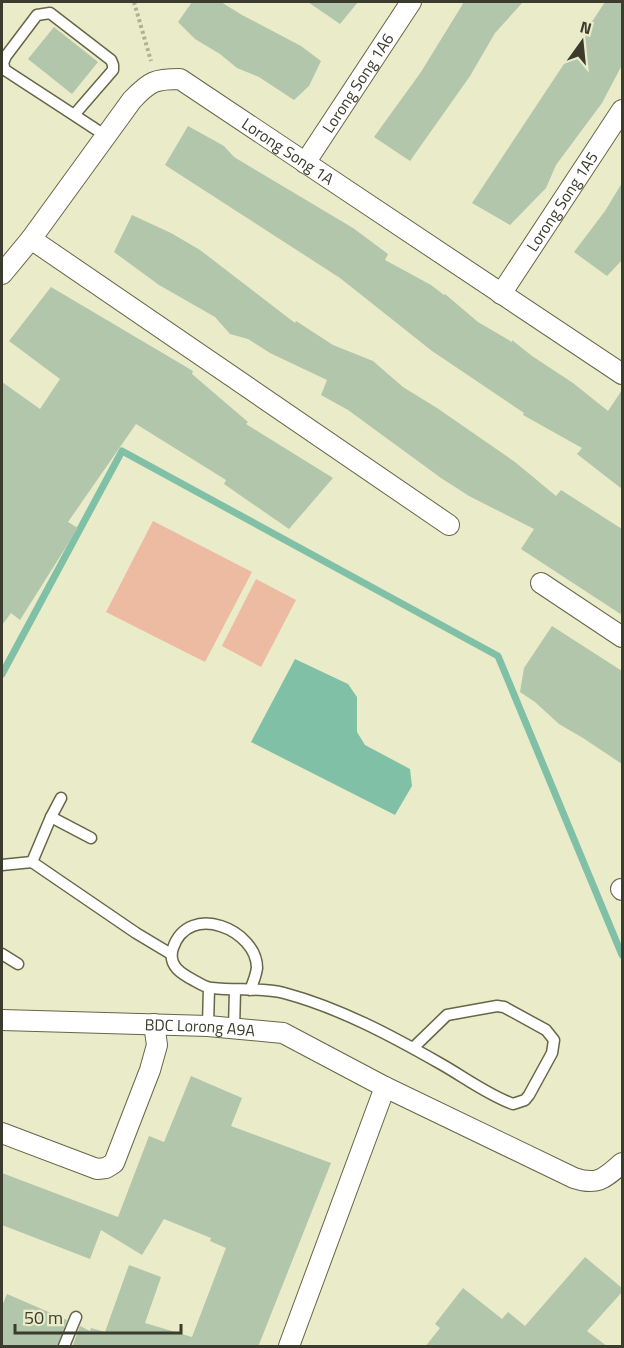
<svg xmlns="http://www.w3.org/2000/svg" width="624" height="1348" font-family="'Titillium Web',sans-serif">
<rect width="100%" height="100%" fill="#eaebc9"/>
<g fill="#edbba2">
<path d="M153 521 252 572 205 662 106 612Z"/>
<path d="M256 579 296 600 261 667 222 646Z"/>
</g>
<path fill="#80c0a6" d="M295 659 348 684 357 697V732L365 745 410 769 412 786 395 815 251 742Z"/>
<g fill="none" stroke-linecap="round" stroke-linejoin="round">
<path stroke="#80c0a6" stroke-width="7" d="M2 674 122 451 498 656 622 955"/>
</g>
<g fill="#b1c6aa">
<path d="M192 2H221L242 15 301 46 321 61 309 86 294 100 259 77 237 68 220 54 195 39 178 22Z"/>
<path d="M308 2H358L340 24Z"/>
<path d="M464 2H523L495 33 470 76 410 161 374 137 421 72Z"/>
<path d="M605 2H622V65L602 103 556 165 546 188 510 225 472 203Z"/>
<path d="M54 27 98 62 72 94 28 59Z"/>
<path d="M188 126 224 146 234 157 353 228 388 254 385 260 431 285 444 295 445 294 478 322 512 342V340L532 356 573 383 608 411 622 390V489L577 454 582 448 523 415 524 413 432 351 340 278 165 165Z"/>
<path d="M622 183V260L607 276 574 252 605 211Z"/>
<path d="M132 215 171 233 200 250 295 323 296 321 333 345 373 361 403 387 437 408 515 462 556 496 561 490 622 529V615L521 549 534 529 469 496 441 478 348 410 321 395 327 380 270 353 248 339 230 334 215 317 159 285 114 252Z"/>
<path d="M51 287 193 371 192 374 248 422 246 424 333 478 289 529 224 484 226 480 136 424 68 522 78 528 20 620 11 613 2 625V382L40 409 60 379 9 341Z"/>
<path d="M552 626 622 671V764L583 738 559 724 535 702 520 692 524 668Z"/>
<path d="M191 1076 242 1098 231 1126 331 1163 258 1347H72L80 1326 90 1331 91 1328 105 1332 129 1265 161 1277 145 1323 192 1337 226 1248 210 1241 211 1238 164 1219 142 1255 101 1230 90 1259 2 1225V1173L118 1217 149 1136 164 1142Z"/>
<path d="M585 1257 622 1288V1292L587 1331 608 1347H425L440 1328 435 1324 463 1288 502 1319 508 1312 525 1326Z"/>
<path d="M7 1294 67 1320 57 1347H2V1306Z"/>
</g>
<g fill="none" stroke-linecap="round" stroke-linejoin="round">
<defs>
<g id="lane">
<path d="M74 115 5 70 3 63 6 56 37 15 50 13 111 60 113 65V70L74 115 106 136"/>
<path d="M61 798 51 817 32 862 136 933 171 954"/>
<path d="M51 817 91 838"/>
<path d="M2 865 32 862"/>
<path d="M2 954 18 964"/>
<path d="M250 990C253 983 256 975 257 968 257 930 189 901 173 948 167 966 182 974 195 981 201 984 206 988 212 988 236 991 261 987 284 993 340 1008 392 1036 441 1064 464 1077 488 1095 513 1104L525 1100 529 1095 552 1053 554 1040 546 1030 504 1007 497 1006 447 1015 413 1048"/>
<path d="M208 1026 209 988"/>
<path d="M234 1029 235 990"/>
<path d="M64 1346 76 1317"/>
</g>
<g id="street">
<path id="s1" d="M305 163 411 2"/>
<path d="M31 239 449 525"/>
<path id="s2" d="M2 274 31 239 132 100C150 81 155 79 180 79L622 374"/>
<path id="s3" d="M501 294 622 110"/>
<path d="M541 583 622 637"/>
<path d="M621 889 622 890"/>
<path id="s4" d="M2 1020 208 1026 283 1033 385 1087 574 1178C598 1186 605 1178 622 1163"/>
<path d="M2 1133 97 1169 106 1168 114 1163 150 1070 157 1045 154 1024"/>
<path d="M289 1346 385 1087"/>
</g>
</defs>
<use href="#lane" stroke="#666648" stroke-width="13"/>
<use href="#street" stroke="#666648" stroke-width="22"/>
<path stroke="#afb095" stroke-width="4" stroke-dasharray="3 3" stroke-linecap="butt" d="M134 2 151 61"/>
<use href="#lane" stroke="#fff" stroke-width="10"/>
<use href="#street" stroke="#fff" stroke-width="20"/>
</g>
<g text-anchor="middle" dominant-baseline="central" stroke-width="5" stroke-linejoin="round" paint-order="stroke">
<g font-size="16" fill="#3b3b2e" stroke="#eaebc9">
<text stroke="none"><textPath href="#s1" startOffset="96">Lorong Song 1A6</textPath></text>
<text stroke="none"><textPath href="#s2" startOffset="402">Lorong Song 1A</textPath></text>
<text stroke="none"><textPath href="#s3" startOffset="111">Lorong Song 1A5</textPath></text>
<text stroke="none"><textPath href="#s4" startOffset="198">BDC Lorong A9A</textPath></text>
</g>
</g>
<rect width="624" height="1348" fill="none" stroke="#3b3b2e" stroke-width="6"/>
<g transform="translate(582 42) rotate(15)" stroke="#eaebc9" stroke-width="4.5" paint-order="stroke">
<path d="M0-4.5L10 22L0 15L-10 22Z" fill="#3b3b2e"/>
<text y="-9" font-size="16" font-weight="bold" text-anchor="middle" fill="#3b3b2e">N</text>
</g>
<path d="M15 1324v9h166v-9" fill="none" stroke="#3b3b2e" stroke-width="3"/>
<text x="24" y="1324" font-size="18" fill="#3b3b2e" stroke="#eaebc9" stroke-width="4.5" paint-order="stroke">50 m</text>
</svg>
